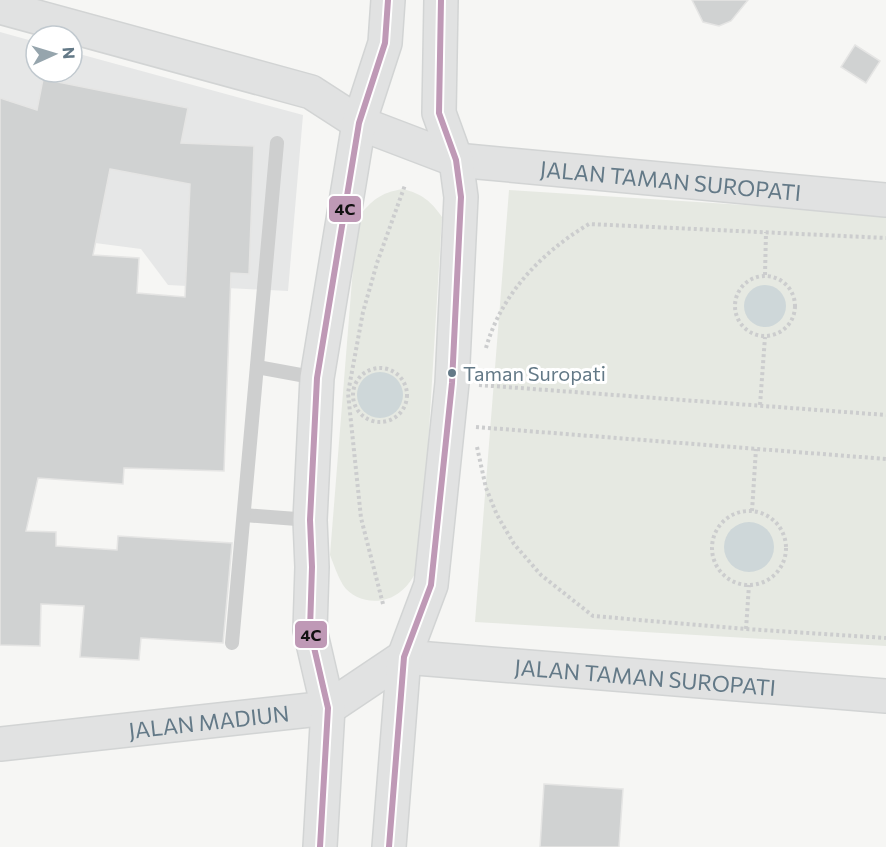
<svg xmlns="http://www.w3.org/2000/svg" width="886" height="847" font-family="Commissioner,sans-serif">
<rect width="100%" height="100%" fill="#f6f6f4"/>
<path fill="#e6e7e7" d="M0 32 36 42V72H72V52L303 115 288 291 168 285 141 249 11 232 0 217Z"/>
<g fill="#e6e9e2">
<path d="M403 189C422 194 431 201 442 217L421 562C416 572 410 585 400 592 383 606 355 603 343 585 337 575 334 565 330 555L357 218C373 200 379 193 403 189Z"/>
<path d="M509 190 886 214V646L475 622Z"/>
</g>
<g fill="#ced7d9">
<circle cx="765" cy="306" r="21"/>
<circle cx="380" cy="395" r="23"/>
<circle cx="749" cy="547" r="25"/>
</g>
<g fill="#d0d2d2" stroke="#e5e5e4" stroke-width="1.5" fill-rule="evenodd">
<path d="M692 0H748L731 21 719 26 703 22Z"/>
<path d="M855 45 880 61 866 83 841 67Z"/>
<path d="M43 79 188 108 181 143 254 146 249 274 231 273 224 471 124 468 123 484 38 478 26 531 56 532V546L117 550 118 536 232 543 223 643 141 638 139 660 80 657 84 606 41 604 40 646 0 645V98L37 110ZM110 169 190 184 185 297 137 293 139 258 93 255Z"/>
<path d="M544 784 623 789 619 847H540Z"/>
</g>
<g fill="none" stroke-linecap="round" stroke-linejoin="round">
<defs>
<g id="secondary">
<path id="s1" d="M0 7 311 92 359 123 456 160 886 200"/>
<path id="s2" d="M404 657 886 696"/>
<path id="s3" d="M0 744 328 708 404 657"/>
<path d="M320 847 328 708 310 630 312 567 310 520 317 378 359 123 385 43 388 0"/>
<path d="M389 847 404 657 431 585 452 383 461 197 456 160 439 113 441 0"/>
</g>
</defs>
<use href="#secondary" stroke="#d2d4d4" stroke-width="36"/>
<g stroke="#cccdce" stroke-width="4" stroke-dasharray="3 3" stroke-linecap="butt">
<path d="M765 275 766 232"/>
<circle cx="765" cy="306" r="30"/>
<path d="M486 348C501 294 542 252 589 224L886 238"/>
<circle cx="380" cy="395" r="27"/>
<path d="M479 385 886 415"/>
<path d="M760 405 765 337"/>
<path d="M476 427 886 459"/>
<path d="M477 447 486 488 497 515 514 544 541 575 593 616 746 629 886 638"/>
<circle cx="749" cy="548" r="37"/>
<path d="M752 511 756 449"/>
<path d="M383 604 361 518 348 393 363 312 377 263 405 185"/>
<path d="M746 629 749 585"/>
</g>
<g stroke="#cecfcf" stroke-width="14">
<path d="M257 367 317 378"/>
<path d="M244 515 310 520"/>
<path d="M232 643 277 143"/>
</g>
<use href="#secondary" stroke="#e1e2e2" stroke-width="33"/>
<defs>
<g id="bus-1">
<path d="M320 847 328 708 310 630 312 567 310 520 317 378 359 123 385 43 388 0"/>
<path d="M389 847 404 657 431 585 452 383 461 197 456 160 439 113 441 0"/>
</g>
</defs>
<use href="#bus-1" stroke="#fff" stroke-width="10"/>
<use href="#bus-1" stroke="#bf99b6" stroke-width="6"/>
</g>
<circle fill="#637987" stroke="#fff" stroke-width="2" cx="452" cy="373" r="5"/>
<g text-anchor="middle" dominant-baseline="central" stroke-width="6" stroke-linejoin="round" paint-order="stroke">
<g font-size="20" fill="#637987" stroke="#fff" text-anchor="start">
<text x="463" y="373">Taman Suropati</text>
</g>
<g font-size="22" fill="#637987" stroke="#fff">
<text stroke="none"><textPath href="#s1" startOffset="699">JALAN TAMAN SUROPATI</textPath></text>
<text stroke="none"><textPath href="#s2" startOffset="242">JALAN TAMAN SUROPATI</textPath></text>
<text stroke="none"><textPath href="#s3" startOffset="210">JALAN MADIUN</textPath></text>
</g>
</g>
<g stroke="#fff" stroke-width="2">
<rect x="328" y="195" width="34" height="28" rx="6" fill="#bf99b6"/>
<rect x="294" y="620" width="34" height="29" rx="6" fill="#bf99b6"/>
</g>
<g font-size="16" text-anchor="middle" font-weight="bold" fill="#111">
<text x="345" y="215">4C</text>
<text x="311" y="641">4C</text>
</g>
<g transform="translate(54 54) rotate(86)"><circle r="28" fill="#ffffff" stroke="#c1c9cf" stroke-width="1.5"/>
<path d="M0-4.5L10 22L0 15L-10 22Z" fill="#96a5ad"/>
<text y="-9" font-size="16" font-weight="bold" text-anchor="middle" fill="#637987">N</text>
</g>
</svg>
